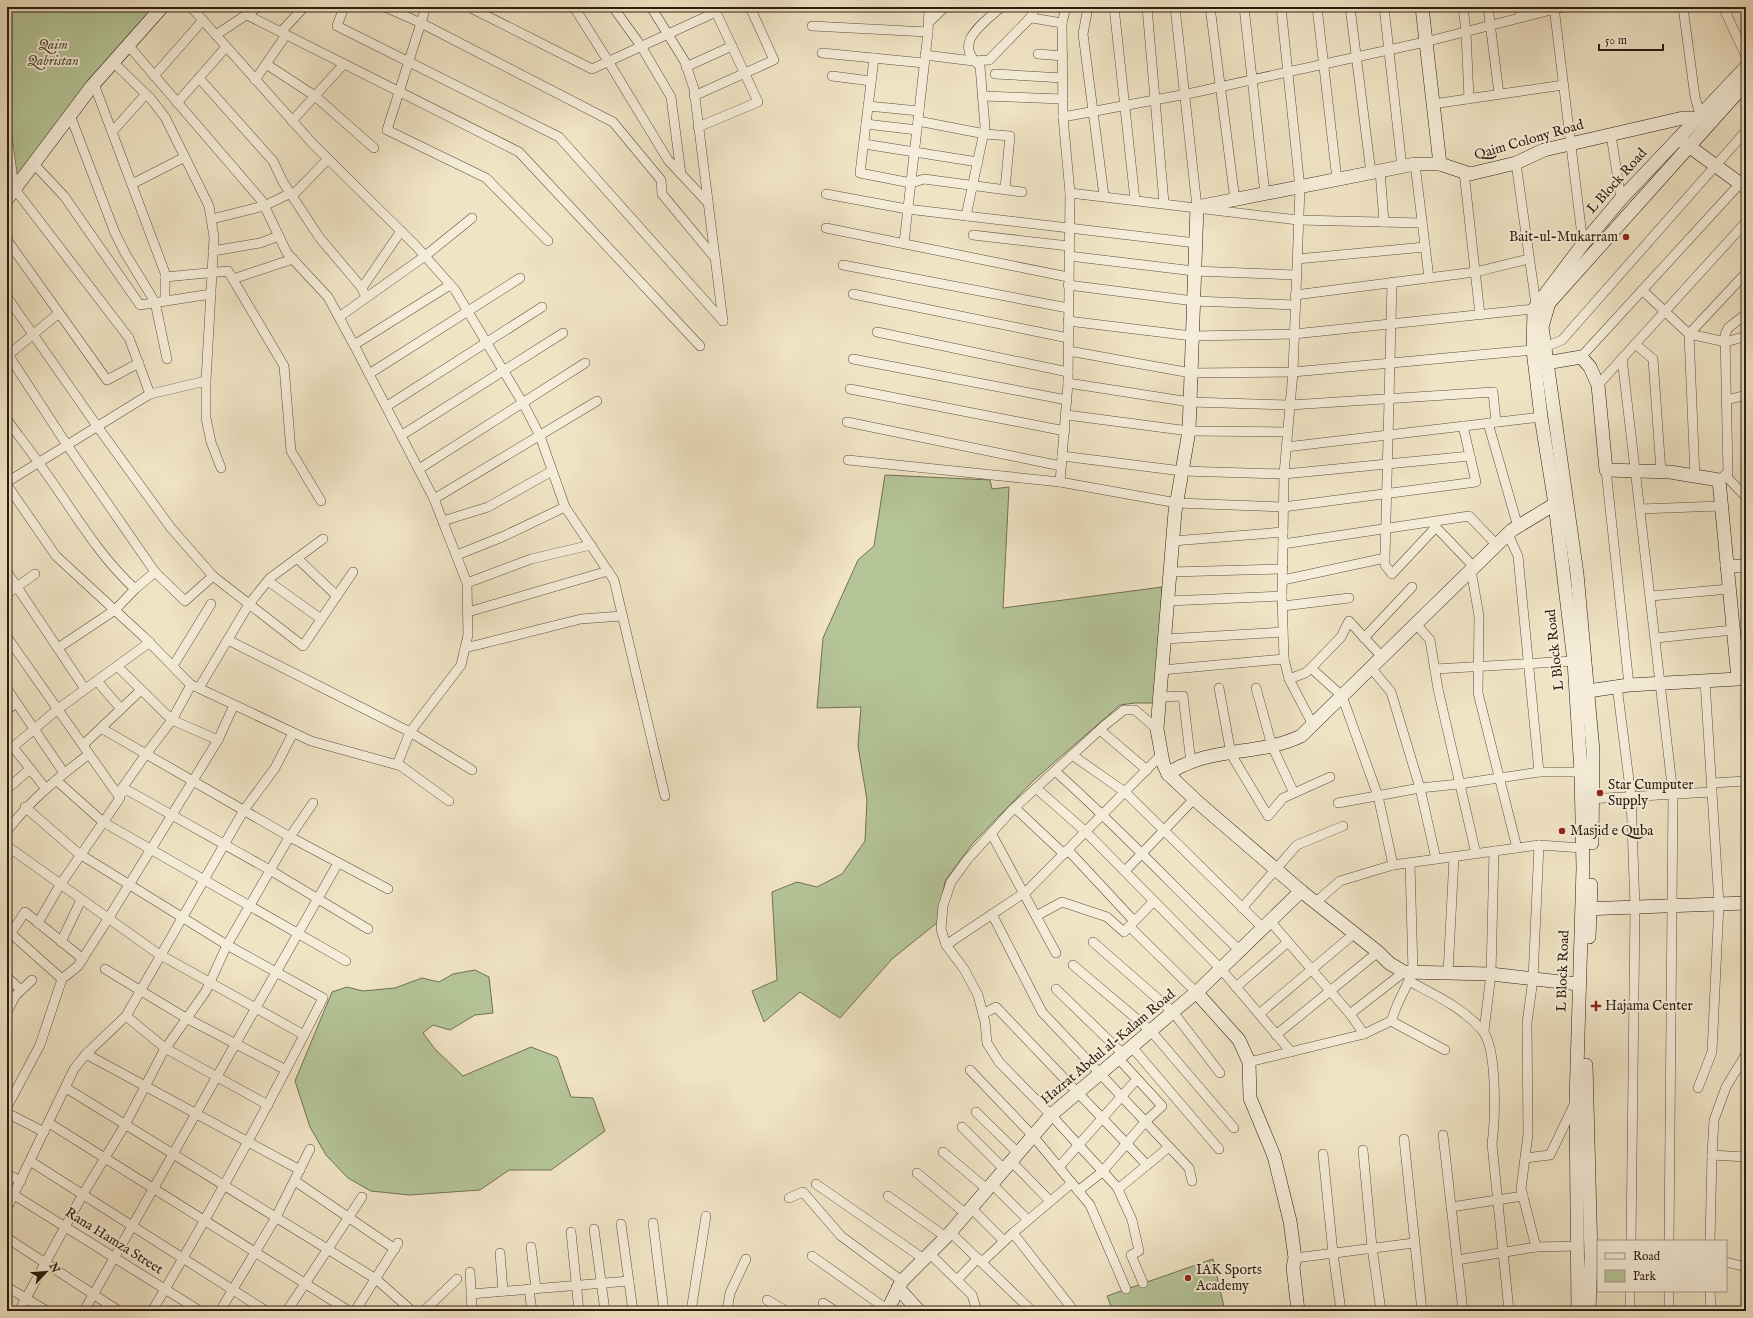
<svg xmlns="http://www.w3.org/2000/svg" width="1753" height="1318" font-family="'IM FELL English',serif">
<rect width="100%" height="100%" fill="#f0e4c5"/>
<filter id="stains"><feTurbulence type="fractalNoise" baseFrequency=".005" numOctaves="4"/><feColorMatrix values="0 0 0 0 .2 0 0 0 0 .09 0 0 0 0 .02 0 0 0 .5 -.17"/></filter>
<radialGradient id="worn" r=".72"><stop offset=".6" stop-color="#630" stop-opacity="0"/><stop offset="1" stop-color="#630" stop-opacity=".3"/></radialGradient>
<g fill="#b5c598" stroke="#717054">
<path d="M7 7H154L7 189Z"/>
<path d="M885 475 990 480 992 489 1009 487 1003 608 1162 587 1157 703H1135L1120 705 1034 780 973 843 945 881 938 922 892 959 840 1018 800 992 764 1022 752 991 777 980 772 892 797 882 817 887 842 874 865 841 867 800 858 746 861 707 817 708 823 638 858 560 874 546Z"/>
<path d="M475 970 489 977 493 1013 475 1015 450 1030 433 1025 423 1033 435 1049 463 1076 531 1047 557 1057 571 1097 593 1098 605 1131 551 1170H509L480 1190 409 1195 371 1191 348 1178 326 1155 310 1127 295 1081 332 992 347 987 363 991 395 988 422 978 439 982 453 974Z"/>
<path d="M1213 1259 1225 1311H1113L1107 1296Z"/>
</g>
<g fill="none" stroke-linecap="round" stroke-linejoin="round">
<defs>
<g id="street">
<path d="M191 7 313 144 416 246 455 290 524 405 540 436 565 507 614 580 665 796"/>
<path d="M344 7 337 26 559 137 723 321"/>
<path d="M385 7 421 23 613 122 661 180 662 194 715 258"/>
<path d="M426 7 387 130 486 178 548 241"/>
<path d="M469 7 592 69 716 12"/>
<path d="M574 7 608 61 668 160 681 174"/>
<path d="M613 7 641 46 671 97 681 174 708 203"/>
<path d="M651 7 685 62 694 89 723 321"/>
<path d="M1088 7 1083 34 1104 196"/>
<path d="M1114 7 1135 200"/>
<path d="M1147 7 1164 203"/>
<path d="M1175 7 1197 207"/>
<path d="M1210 7 1235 200"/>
<path d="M1244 7 1265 194"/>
<path d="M1281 7 1300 188 1293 372 1284 474 1282 596 1284 659 1289 679 1305 673 1311 668"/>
<path d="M1317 7 1337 180"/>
<path d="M1350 7 1371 173"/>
<path d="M1384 7 1402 167"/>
<path d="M1463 7 1466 32 1469 99"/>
<path d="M1488 7 1499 94"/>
<path d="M1520 7 1521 17"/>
<path d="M1554 7 1583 244"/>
<path d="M1683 7 1695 97 1700 114"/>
<path d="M1723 7 1746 56"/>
<path d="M247 15 519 152 700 346"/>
<path d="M1029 19 1032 18 1062 23"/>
<path d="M929 22 945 7"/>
<path d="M812 26 928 32"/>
<path d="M281 32 304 7"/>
<path d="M216 35 258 7"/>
<path d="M128 45 262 201 287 253 328 297 354 345 450 285"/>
<path d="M822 53 924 63"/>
<path d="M1038 54 1063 56"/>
<path d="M925 55 973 61 989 60 1031 17 1035 7"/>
<path d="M874 58 860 173 911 183 924 179 1022 192"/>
<path d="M113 62 151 99 165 117 209 206 214 237 206 381V418L211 442 221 468"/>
<path d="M266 64 315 96 374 148"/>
<path d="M686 67 732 46"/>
<path d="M995 74 1063 78"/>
<path d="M154 76 203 20"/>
<path d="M832 76 871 81"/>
<path d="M199 78 273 161 283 182 319 237 362 288"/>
<path d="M255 80 286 35"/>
<path d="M94 84 165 273V301"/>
<path d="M694 96 774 60 750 7"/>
<path d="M982 96 1063 99"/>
<path d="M177 103 226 47"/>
<path d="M1433 104 1563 85"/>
<path d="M868 106 919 111"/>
<path d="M70 115 115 233 125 253 155 302 167 359"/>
<path d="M1063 117 1192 93 1425 42 1563 7"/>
<path d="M292 121 344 64"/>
<path d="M918 121 985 134 1010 136 1005 189"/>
<path d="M866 124 917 130"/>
<path d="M698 127 758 102 714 8"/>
<path d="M112 132 146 94"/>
<path d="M7 134 14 188 129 338 150 394"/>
<path d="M1611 135 1621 199"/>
<path d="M864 144 978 162"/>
<path d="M33 163 64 196 140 305 211 294"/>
<path d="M1516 163 1536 305"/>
<path d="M1415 164 1429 278"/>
<path d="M1380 171 1384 222"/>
<path d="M1464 172 1480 315"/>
<path d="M132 184 185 157"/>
<path d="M1070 193 1298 220 1422 223"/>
<path d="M826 194 907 209 1196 243"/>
<path d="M292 196 328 159"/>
<path d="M966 216 985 127 980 66C951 43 984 23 1001 7"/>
<path d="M212 219 264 206 291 193"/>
<path d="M826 228 1068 277"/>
<path d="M973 235 1069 246"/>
<path d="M7 240 107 380 139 363"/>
<path d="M904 243 928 32 929 7"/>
<path d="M213 251 260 243 279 236"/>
<path d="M1069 256 1194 271 1296 275"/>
<path d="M1297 259 1425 247"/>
<path d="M843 265 1068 308"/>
<path d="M165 277 228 271 284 366 291 451 321 501"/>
<path d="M233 279 293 259"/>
<path d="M1392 282 1385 558V565L1392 574 1436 527"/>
<path d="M1068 285 1194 301 1295 305"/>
<path d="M1642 290 1689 334 1726 342 1746 336"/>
<path d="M364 293 362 288 401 231"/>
<path d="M853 294 1068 338"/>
<path d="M1295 295 1475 272 1529 259"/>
<path d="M7 297 97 426 171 528 213 576 303 646 353 572"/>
<path d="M339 317 425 256 472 218"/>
<path d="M1068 321 1192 336 1294 334 1534 309"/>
<path d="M877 332 1068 372"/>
<path d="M1635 344 1653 359 1661 472"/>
<path d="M354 345 434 499 467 583 468 635 461 665 410 732 397 765"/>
<path d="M1545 347 1562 340 1746 131"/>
<path d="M1069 351 1191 373 1293 372 1533 350"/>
<path d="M7 353 67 445 155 572 185 601 213 576"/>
<path d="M7 356 59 313"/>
<path d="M1581 357 1746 177"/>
<path d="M1622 358 1673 794 1669 1241"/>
<path d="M853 359 1067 400"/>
<path d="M369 374 520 278"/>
<path d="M1068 383 1190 402 1290 405 1493 392 1496 422"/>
<path d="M1598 385 1746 222"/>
<path d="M850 389 1065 431"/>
<path d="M1727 400 1746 395"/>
<path d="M387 406 542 307"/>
<path d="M1067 415 1189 431 1287 432"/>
<path d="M7 420C17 434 28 447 38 462 70 505 95 552 135 589"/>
<path d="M847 422 1061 466"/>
<path d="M1488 423 1518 527"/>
<path d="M402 435 563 333"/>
<path d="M1286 447 1541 417"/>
<path d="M1062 456 1182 471 1284 474 1470 456"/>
<path d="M848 460 1060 482 1177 503 1283 507 1476 482 1463 426"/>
<path d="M419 469 585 363"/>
<path d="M1606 470 1629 685"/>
<path d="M1725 475 1746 497"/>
<path d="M1695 477 1689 334 1746 273"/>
<path d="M1719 480 1728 473 1725 335 1728 328 1746 314"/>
<path d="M7 482 150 394 206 381"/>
<path d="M1060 482 1068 383 1070 193 1063 117 1062 23 1066 7"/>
<path d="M7 485 56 556 144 637 190 684 311 741 401 766 449 801"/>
<path d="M434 499 597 401"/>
<path d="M1640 509 1721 506"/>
<path d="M443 521 488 507 552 471"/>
<path d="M1432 523 1474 567"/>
<path d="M1508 534 1518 556 1539 772"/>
<path d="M1173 541 1283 532"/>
<path d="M1283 544 1469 516 1497 545"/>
<path d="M457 555 502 537 565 507"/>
<path d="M297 558 337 596"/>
<path d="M1471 570 1479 616 1478 693 1517 848"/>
<path d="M7 572 85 689"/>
<path d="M1171 572 1283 569"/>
<path d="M1283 580 1385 558"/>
<path d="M268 581 321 619"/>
<path d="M467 583 531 559 591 545"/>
<path d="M7 594 35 574"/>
<path d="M1651 596 1729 589"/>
<path d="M1168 601 1282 596"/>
<path d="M1283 606 1349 598"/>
<path d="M468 612 608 571"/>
<path d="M1416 624 1430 640 1438 689 1476 854"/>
<path d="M7 637 120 798 60 885 38 923"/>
<path d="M1364 638 1412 587"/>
<path d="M1656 638 1733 630"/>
<path d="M1165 639 1283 632"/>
<path d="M228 640 410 732 472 770"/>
<path d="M58 648 115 610 135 589 155 572"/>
<path d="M465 648 581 619 622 616"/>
<path d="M1382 657 1349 621 1341 637 1311 668 1342 696 1378 796 1393 865"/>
<path d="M117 666 172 720 218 740"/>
<path d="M173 666 211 604"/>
<path d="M1371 668 1391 692 1420 788 1436 859"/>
<path d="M1435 669 1574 661"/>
<path d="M1162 670 1284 659"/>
<path d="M1289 679 1313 725"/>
<path d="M97 681 121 709"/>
<path d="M1617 686 1631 796 1635 908 1631 1241"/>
<path d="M199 688 249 604 270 578 323 539"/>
<path d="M1219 688 1231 754 1268 816 1283 798 1330 777"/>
<path d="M1256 688 1272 746 1294 793"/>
<path d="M7 689 64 773"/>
<path d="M1160 697 1183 696 1191 763"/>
<path d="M7 710 16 703"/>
<path d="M101 728 290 837 388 889"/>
<path d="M1100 730 1147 770"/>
<path d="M83 745 141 690"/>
<path d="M13 747 46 789"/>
<path d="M7 752 58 709 150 642"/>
<path d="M1072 755 1125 792 1263 928"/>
<path d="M1055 771C1119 828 1178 891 1240 951"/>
<path d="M56 780 103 822 346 961"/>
<path d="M1712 783 1746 781"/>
<path d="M1036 788 1086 832 1221 969 1291 1052"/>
<path d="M7 789 30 769"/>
<path d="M118 794 146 754 172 720 191 685"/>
<path d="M118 795 127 790 270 870 368 929"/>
<path d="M1588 799 1712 792"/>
<path d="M1338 803 1420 788 1459 784 1539 772H1581"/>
<path d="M25 807 78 853 227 945 323 998C269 1104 213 1209 152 1311"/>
<path d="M1015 808 1064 854"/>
<path d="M7 831C31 799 58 778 89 754"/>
<path d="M991 833 1056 953"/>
<path d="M7 846 157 953 304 1035"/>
<path d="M1068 850 1134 921"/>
<path d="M1125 871 1194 799"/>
<path d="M1316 902 1340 881 1393 865 1539 845 1583 848"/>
<path d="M1242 908 1297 845 1343 826"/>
<path d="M992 914 1042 1012 1189 1168 1192 1181"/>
<path d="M1036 916 1062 902 1107 917 1124 932 1154 901"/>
<path d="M1270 921 1350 1014 1364 1034"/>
<path d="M1129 926 1196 992"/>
<path d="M7 930 62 979"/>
<path d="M11 933 25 912 83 959"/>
<path d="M61 942 81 900"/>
<path d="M1093 942 1173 1012 1220 1073"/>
<path d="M946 945 1027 891 1161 755"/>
<path d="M1073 965 1151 1031 1234 1128"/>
<path d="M105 969 186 1018 286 1070"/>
<path d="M1448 973 1454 857"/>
<path d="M7 977 21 990"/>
<path d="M1409 981C1435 995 1463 1008 1482 1030 1498 1048 1495 1121 1492 1144L1509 1311"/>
<path d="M1236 987 1288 942"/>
<path d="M1056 989 1123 1054"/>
<path d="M7 1012 15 996 32 980"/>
<path d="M983 1014 996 1007 1147 1165"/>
<path d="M1259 1014 1355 933"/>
<path d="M1350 1014 1404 972"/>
<path d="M126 1016 165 1048 268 1105"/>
<path d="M1391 1021 1445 1050"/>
<path d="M1484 1031 1491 974 1494 851"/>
<path d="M1276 1035 1378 952"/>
<path d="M1132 1047 1219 1149"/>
<path d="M86 1054 126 1016 244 810 275 768 293 733"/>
<path d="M1746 1054 1726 1087 1714 1120 1712 1155 1746 1157"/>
<path d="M1249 1062 1364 1034 1391 1021 1398 1003 1413 972 1410 863"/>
<path d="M970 1070 1033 1136 1090 1205 1126 1289"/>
<path d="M66 1088 376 1279 412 1311"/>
<path d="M1698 1088 1712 1052 1719 904 1705 681"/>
<path d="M7 1107 40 1045 62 979 78 966 108 919 218 740 234 705"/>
<path d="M976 1112 1019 1154"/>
<path d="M7 1113 44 1132"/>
<path d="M49 1123 349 1311"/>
<path d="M962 1127 1005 1170"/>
<path d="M1443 1135 1463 1311"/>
<path d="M1404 1139 1422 1311"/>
<path d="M1363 1150 1372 1247 1381 1311"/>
<path d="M943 1152 988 1190"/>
<path d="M1323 1154 1333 1253 1341 1311"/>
<path d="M1525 1158 1550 1155 1574 1105"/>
<path d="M30 1161 266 1311"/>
<path d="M1012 1162 1050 1201"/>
<path d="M1059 1167 1137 1079"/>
<path d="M917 1173 966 1214"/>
<path d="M7 1174 21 1181"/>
<path d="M295 1181 395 1249"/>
<path d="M816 1184 924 1259"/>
<path d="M993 1185 1028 1220"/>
<path d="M1118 1189 1169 1147"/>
<path d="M1078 1191 1102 1172 1145 1122 1162 1106 1118 1058"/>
<path d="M14 1195 200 1311"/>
<path d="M888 1196 946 1237"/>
<path d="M789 1198 803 1192 841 1236 902 1281"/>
<path d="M1451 1207 1523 1196"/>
<path d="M7 1208 74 1069 86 1054 300 1170"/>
<path d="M971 1208 1004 1241"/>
<path d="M653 1223 664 1311"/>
<path d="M621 1224 633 1311"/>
<path d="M594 1229 605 1311"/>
<path d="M571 1232 579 1311"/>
<path d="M950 1232 1032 1311"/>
<path d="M1013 1233 1074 1311"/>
<path d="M7 1238 119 1311"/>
<path d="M1710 1241 1712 1155"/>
<path d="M531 1247 536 1289"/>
<path d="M1536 1247 1521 1189 1528 1134 1527 1023 1533 979 1539 845"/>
<path d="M500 1253 503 1291"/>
<path d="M929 1253 972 1295 977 1311"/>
<path d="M812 1256 888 1310"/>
<path d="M1295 1258 1414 1243"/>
<path d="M1457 1260 1536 1247 1577 1246"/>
<path d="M982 1262 1013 1233 1072 1183"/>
<path d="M1726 1262 1746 1267"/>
<path d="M470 1272 472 1311"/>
<path d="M957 1280 978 1258"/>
<path d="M1143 1283 1131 1255 1139 1251 1132 1220 1117 1187 1051 1115 999 1062 987 1043 985 1022 978 995 964 969 946 945 941 929 943 906 951 882 967 860 1012 810 1105 725 1124 710H1135L1157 729"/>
<path d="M7 1287 47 1311"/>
<path d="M529 1289 532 1311"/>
<path d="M1710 1291 1711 1311"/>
<path d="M471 1294 629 1281"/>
<path d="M767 1300 786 1311"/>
<path d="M823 1303 835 1311"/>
<path d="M19 1311 83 1194 125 1125 163 1052 206 991 227 945 287 841 313 803"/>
<path d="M84 1311 338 863"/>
<path d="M220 1311 275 1219 310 1149"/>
<path d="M287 1311 362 1197"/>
<path d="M355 1311 398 1243"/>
<path d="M424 1311 457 1279"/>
<path d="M691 1311 706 1216"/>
<path d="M727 1311 730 1293 746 1259"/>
<path d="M1630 1311V1291"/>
<path d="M1669 1311V1291"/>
</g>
<g id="secondary">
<path d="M1422 7 1440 164 1470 174 1516 163 1544 150 1683 118H1700"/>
<path d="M1682 141 1746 188"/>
<path d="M1440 164H1415L1197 207 1189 431 1175 512 1157 729 1163 763 1168 774 1201 805 1301 891 1378 952 1389 963 1404 972 1491 974 1578 984"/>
<path d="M7 199 92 86 162 7"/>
<path d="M1546 363 1581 357 1590 367 1598 385 1606 470 1670 472 1719 480 1738 679 1629 685 1588 691"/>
<path d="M1727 566H1746"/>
<path d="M1168 774C1173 771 1178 767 1184 765 1220 748 1264 754 1301 736L1512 530 1555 504"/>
<path d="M1592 843 1593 751 1577 574 1542 327 1549 303 1746 83"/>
<path d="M1583 909 1746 903"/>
<path d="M1589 937 1591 885"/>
<path d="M1196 992 1239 1040 1249 1062 1250 1098 1274 1156 1290 1221 1295 1258 1293 1267 1298 1311"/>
<path d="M1586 1065 1591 1257 1589 1311"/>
<path d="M898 1288 919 1311"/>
<path d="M887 1311 902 1281 948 1235 1051 1115 1200 989 1301 891"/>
<path d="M1578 1311 1576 1102 1583 868 1581 772 1574 661 1555 504 1541 417 1533 350 1534 309 1583 244 1621 199 1746 67"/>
</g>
</defs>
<use href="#street" stroke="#5e4e3d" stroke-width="10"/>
<use href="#secondary" stroke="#2d1c10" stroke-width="14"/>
<use href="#street" stroke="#f5edd9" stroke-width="9"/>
<use href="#secondary" stroke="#f5edd9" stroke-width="13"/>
</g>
<g fill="#8f2418" stroke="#f5edd9" stroke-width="1.5">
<circle cx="1626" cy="237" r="4"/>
<circle cx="1600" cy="793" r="4"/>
<circle cx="1562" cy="831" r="4"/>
<path d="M1594 1000h4v4h4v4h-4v4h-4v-4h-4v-4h4z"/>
<circle cx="1188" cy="1278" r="4"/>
</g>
<g text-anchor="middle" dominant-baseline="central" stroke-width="4" stroke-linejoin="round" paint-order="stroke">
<g font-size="14" font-style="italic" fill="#564f39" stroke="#f5edd9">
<text x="53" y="45">Qaim<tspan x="53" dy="16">Qabristan</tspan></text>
</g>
<g font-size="14" fill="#2d1c10" stroke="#f5edd9">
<text transform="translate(1529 140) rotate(-16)">Qaim Colony Road</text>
<text transform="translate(1617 181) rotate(-48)">L Block Road</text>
<text transform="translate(1555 650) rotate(-96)">L Block Road</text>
<text transform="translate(1563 971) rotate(-88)">L Block Road</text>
<text transform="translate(1108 1047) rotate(-40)">Hazrat Abdul al-Kalam Road</text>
<text transform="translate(114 1241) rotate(32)">Rana Hamza Street</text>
</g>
<g font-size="14" fill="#2d1c10" stroke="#f5edd9" text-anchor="start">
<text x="1618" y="237" text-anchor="end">Bait-ul-Mukarram</text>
<text x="1608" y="785">Star Cumputer<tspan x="1608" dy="16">Supply</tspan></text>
<text x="1570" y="831">Masjid e Quba</text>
<text x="1605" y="1006">Hajama Center</text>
<text x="1196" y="1270">IAK Sports<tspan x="1196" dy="16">Academy</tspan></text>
</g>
</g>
<rect width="1753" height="1318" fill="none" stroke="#f0e4c5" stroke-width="24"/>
<rect x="8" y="8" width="1737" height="1302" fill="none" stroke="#2d1c10" stroke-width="2"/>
<rect x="12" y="12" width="1729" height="1294" fill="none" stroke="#2d1c10"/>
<rect x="1597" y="1240" width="130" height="52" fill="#f5edd9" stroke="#a59989"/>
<rect x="1605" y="1253" width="20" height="6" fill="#f5edd9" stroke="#a59989"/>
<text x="1633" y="1260" font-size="12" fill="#2d1c10">Road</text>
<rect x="1605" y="1270" width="20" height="12" fill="#b5c598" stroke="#a59989"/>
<text x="1633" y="1280" font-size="12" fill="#2d1c10">Park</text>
<g transform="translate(46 1272) rotate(64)" stroke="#f5edd9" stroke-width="3" paint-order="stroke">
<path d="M0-3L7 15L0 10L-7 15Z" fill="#2d1c10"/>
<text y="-6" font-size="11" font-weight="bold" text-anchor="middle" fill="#2d1c10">N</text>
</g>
<path d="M1599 44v6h64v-6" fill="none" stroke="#2d1c10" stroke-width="2"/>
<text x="1605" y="44" font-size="12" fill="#2d1c10" stroke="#f5edd9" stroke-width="3" paint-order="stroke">50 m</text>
<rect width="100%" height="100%" filter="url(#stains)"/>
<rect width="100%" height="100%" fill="url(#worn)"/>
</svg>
